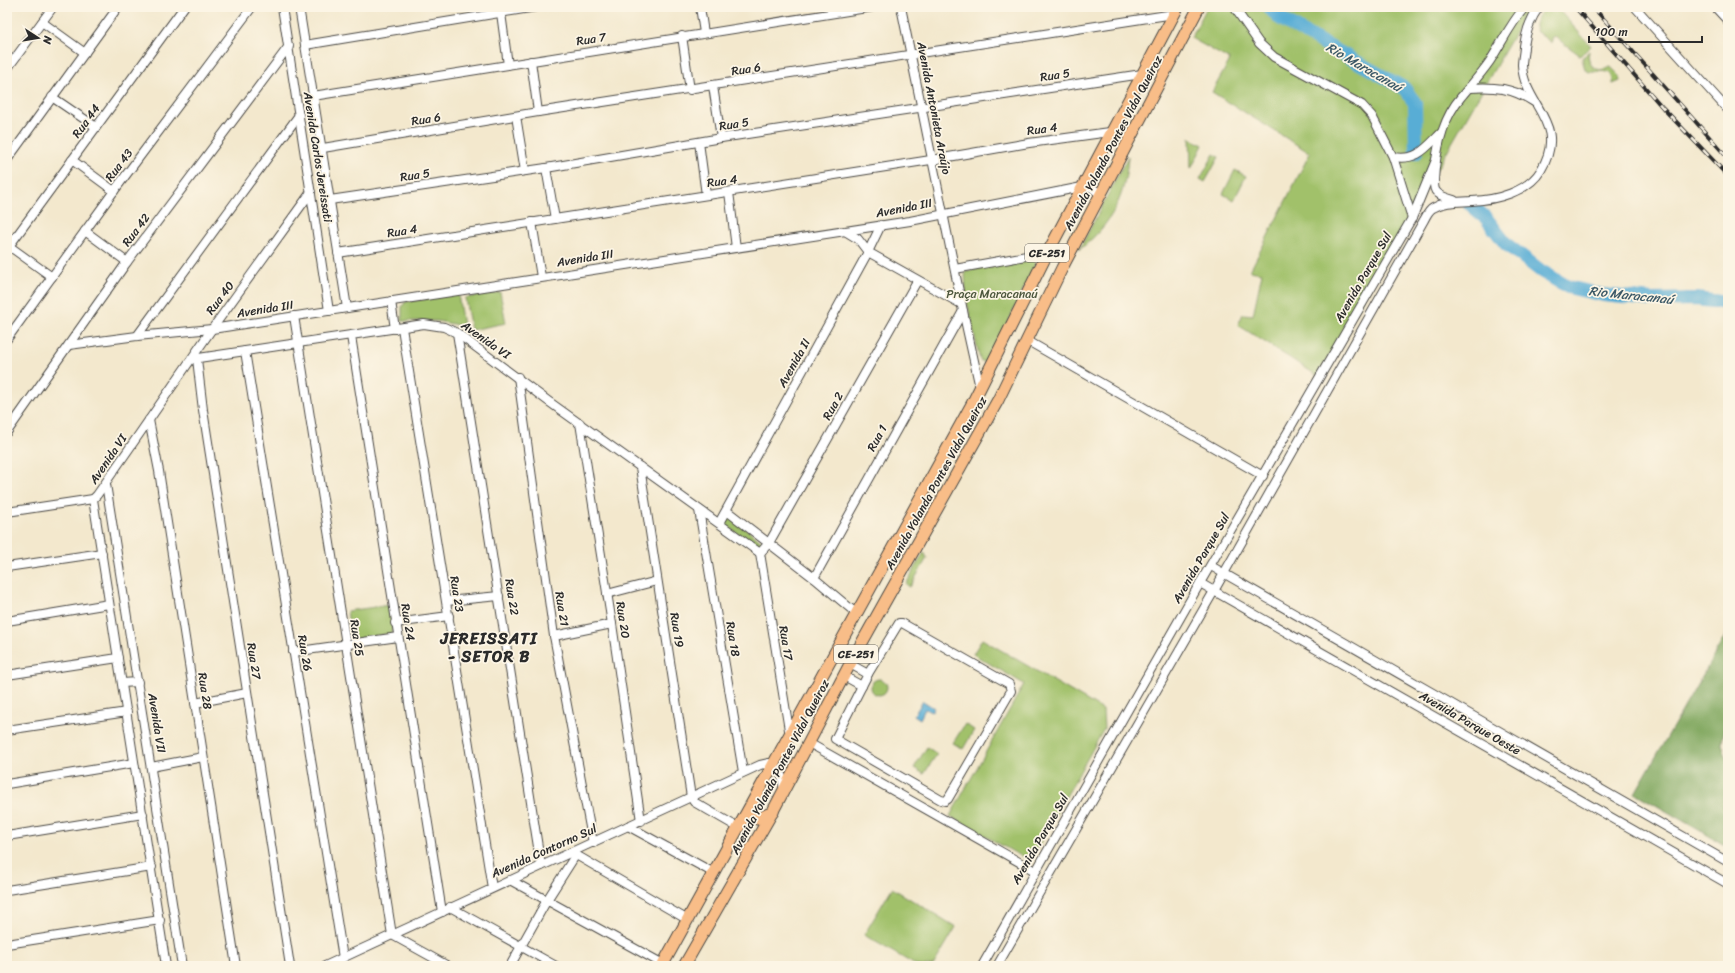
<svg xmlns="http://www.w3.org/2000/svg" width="1735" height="973" font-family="Sriracha,sans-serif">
<rect width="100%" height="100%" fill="#fcf5e5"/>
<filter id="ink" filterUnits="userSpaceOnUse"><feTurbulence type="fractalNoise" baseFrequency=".025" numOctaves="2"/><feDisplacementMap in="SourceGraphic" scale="8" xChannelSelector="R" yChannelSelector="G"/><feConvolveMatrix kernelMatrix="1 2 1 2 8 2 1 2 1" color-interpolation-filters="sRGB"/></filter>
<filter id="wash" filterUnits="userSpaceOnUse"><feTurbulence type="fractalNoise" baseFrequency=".012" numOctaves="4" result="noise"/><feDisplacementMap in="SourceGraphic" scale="16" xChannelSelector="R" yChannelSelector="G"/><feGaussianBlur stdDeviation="0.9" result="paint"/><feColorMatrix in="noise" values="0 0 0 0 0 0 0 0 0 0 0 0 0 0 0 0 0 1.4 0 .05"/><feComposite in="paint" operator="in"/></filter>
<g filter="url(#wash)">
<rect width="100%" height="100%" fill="#f3e8cd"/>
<g fill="#a1c16a" stroke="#66764a">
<path d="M1207 7H1530L1318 376 1238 325 1243 314 1253 315 1262 273 1250 271 1310 153 1212 92 1230 60 1191 38Z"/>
<path d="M1546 7H1556L1591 46 1581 56 1555 37 1552 39V43L1537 32C1531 24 1540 13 1546 7Z"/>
<path d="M1589 51C1587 61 1590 67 1600 70L1611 67 1620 76V81L1613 84C1613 66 1601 73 1589 72L1585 69 1582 59Z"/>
<path d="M1190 138 1203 145 1191 169Z"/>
<path d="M1214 154 1219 157 1205 182 1200 179Z"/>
<path d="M1128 156C1126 197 1111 225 1079 250Z"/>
<path d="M1235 170 1246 176 1234 200 1223 194Z"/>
<path d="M1031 260 1035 261V265L989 361 986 363 980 360 966 298 965 271Z"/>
<path d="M500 292 506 323 471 330 465 298Z"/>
<path d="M458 294 463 326 437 321H402V307L405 302Z"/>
<path d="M730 515 764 544 759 549 724 524Z"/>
<path d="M924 552 927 558 910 587 906 584Z"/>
<path d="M389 605 393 633 351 640 347 611Z"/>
<path d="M982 639 1103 710 1104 729 1032 857 1026 858 1017 854 950 816 1024 684 973 654Z"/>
<circle cx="879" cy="687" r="8"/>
<path d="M965 724 974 730 963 749 953 743Z"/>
<path d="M927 747 937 754 924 774 914 768Z"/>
<path d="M892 888 956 927 933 966H917L864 935Z"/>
</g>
<path fill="#80a75e" stroke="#566944" d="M1728 631V718L1725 721 1722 744 1728 763V847L1635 793Z"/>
<path fill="#59add5" stroke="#426c80" d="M923 701 934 708 931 712 925 709 920 719 914 715Z"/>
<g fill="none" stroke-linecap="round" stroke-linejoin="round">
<g stroke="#59add5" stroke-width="14">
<path d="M1269 7 1278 17 1296 28 1404 88 1415 103 1416 153"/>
<path d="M1470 204 1486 218 1506 244 1541 271 1568 287 1603 295 1652 300 1696 299 1728 303"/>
</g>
</g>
</g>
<g filter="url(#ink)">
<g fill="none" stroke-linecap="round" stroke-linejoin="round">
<defs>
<g id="minor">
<path d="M282 7 329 311"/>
<path d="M299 7 347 308"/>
<path d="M700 7 704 33"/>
<path d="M901 7 963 311 980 388"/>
<path d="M1234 7 1259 43 1274 57 1362 105 1372 116 1393 157C1417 161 1425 149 1441 133"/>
<path d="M1635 7 1728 110"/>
<path d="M1715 7 1728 21"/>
<path d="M501 13 508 65"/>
<path d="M42 22 85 53"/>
<path d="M682 36 690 90"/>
<path d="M305 45 536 7"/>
<path d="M531 61 538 112"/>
<path d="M7 69 53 7"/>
<path d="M713 86 721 138"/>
<path d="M1469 88C1494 86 1513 88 1534 102"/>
<path d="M313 96 873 7"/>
<path d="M52 97 96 127"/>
<path d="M516 116 525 171"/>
<path d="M699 142 706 195"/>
<path d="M323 148 538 112 1174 14"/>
<path d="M1393 157 1412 218"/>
<path d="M7 160 118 7"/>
<path d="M72 160 114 191"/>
<path d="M546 168 555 219"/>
<path d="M729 192 736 248"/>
<path d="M330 200 546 168 721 138 1142 74"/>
<path d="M1454 200C1431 194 1433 190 1435 168 1438 142 1444 117 1461 97 1471 85 1481 74 1490 61 1502 43 1510 24 1525 7"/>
<path d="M532 222 541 277"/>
<path d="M85 231 127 262"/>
<path d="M845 231 858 239 868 252 961 304"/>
<path d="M9 246 52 277"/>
<path d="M7 249 184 7"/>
<path d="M338 253 937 159 1029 143 1110 132"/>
<path d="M955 269 1048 252"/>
<path d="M391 301 395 329"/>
<path d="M294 316 392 935 448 966"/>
<path d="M402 328 492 888"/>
<path d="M457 333 541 866"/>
<path d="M137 336 299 115"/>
<path d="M351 336 442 912"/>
<path d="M7 339 114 191 252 7"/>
<path d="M1028 341 1263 476"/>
<path d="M69 345 137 336 212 329 910 221 1082 187H1091L1100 194"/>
<path d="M245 351 343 958"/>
<path d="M192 359 424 324 444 327 457 333 548 401 760 553"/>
<path d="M197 359 203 410 290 966"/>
<path d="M518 377 554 636 593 843"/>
<path d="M149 420 159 471 236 966"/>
<path d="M580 423 612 624 641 821"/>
<path d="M7 432 127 262 289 46"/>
<path d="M640 467 691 797 694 802 739 828"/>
<path d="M106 484 182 966"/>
<path d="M93 499 166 966"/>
<path d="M699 510 743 772"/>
<path d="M727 511 814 578 857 614"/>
<path d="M7 512 93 499 97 495 212 329 311 192"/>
<path d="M719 523 868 252 881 225"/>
<path d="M760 553 769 543 917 281"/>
<path d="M760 553 790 736"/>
<path d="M1211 566 1728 862"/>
<path d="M7 567 102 553"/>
<path d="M814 578 963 311"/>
<path d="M1200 583 1728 884"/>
<path d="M607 594 657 581"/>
<path d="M447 601 499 596"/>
<path d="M7 621 109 604"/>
<path d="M395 623 449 616"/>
<path d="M899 623H902L1009 684 1011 691 948 799 945 801 941 800 835 739 868 674Z"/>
<path d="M554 636 612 624"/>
<path d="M293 652 398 637"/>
<path d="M850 664 868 674"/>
<path d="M7 675 118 658"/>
<path d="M844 676 862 686"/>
<path d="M122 683 138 682"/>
<path d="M195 703 247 693"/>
<path d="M7 730 127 712"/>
<path d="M809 743 1035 871"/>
<path d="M151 767 203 757"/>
<path d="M7 784 134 763"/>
<path d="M628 826 714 873"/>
<path d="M7 836 143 814"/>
<path d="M571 852 688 920"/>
<path d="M510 880 663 964"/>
<path d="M7 890 152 867"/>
<path d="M450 907 556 966"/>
<path d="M7 944 160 920"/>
<path d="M325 966 760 765 769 763C780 767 784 778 783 789"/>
<path d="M510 966 547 900 575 856"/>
<path d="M982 966 1200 583 1412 218 1436 160"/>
<path d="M997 966 1214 591 1424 220C1426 216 1429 210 1433 208 1445 201 1458 202 1472 201 1496 200 1528 192 1541 170 1569 123 1524 106 1522 65 1522 59 1524 52 1524 46 1526 31 1530 19 1539 7"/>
</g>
<g id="major">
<path d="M745 816 757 819 773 812"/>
<path d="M662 966 972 404 1048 252 1178 7"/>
<path d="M684 966 773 811 850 664 998 400 1062 268 1199 7"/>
</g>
</defs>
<use href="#minor" stroke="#494743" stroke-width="10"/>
<use href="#major" stroke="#494743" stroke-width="13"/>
<use href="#minor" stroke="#fff" stroke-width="8"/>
<use href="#major" stroke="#f8bd88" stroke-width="11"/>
<defs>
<g id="rail">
<path d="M1575 7 1663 108 1728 176"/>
<path d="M1593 7 1728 158"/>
</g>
</defs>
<use href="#rail" stroke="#2b2b2b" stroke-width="4"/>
<use href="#rail" stroke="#fcf5e5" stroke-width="2.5" stroke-dasharray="8" stroke-linecap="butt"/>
</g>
</g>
<g text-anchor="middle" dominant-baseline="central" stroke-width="3.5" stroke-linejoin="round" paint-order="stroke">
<g fill="#fcf5e5" stroke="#6a6863" stroke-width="1">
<rect x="1025" y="244" width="44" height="18" rx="3"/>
<rect x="834" y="645" width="44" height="18" rx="3"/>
</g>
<g font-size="11" font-weight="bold" fill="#2b2b2b">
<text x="1047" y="253">CE-251</text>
<text x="856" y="654">CE-251</text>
</g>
<g font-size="12" fill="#2b2b2b" stroke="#fcf5e5">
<text transform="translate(591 39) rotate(-9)">Rua 7</text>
<text transform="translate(746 69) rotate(-9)">Rua 6</text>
<text transform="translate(1055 75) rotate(-9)">Rua 5</text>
<text transform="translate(934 108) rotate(79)">Avenida Antonieta Araújo</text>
<text transform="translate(426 119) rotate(-9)">Rua 6</text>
<text transform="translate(86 121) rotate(-54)">Rua 44</text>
<text transform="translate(734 124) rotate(-9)">Rua 5</text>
<text transform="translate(1042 129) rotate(-8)">Rua 4</text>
<text transform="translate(1113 143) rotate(-62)">Avenida Yolanda Pontes Vidal Queiroz</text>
<text transform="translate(318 157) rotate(81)">Avenida Carlos Jereissati</text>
<text transform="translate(119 165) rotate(-53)">Rua 43</text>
<text transform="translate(415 175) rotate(-9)">Rua 5</text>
<text transform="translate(722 181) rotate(-8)">Rua 4</text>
<text transform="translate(904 208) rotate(-11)">Avenida III</text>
<text transform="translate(136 230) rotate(-53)">Rua 42</text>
<text transform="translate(402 231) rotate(-9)">Rua 4</text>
<text transform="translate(585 258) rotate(-9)">Avenida III</text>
<text transform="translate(1363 277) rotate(-60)">Avenida Parque Sul</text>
<text transform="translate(220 298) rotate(-53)">Rua 40</text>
<text transform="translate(265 309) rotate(-9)">Avenida III</text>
<text transform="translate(486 340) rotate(35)">Avenida VI</text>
<text transform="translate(794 363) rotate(-61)">Avenida II</text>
<text transform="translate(833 406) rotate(-61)">Rua 2</text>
<text transform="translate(877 438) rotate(-61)">Rua 1</text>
<text transform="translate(108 459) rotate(-56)">Avenida VI</text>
<text transform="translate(936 483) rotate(-61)">Avenida Yolanda Pontes Vidal Queiroz</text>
<text transform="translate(1201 558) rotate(-60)">Avenida Parque Sul</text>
<text transform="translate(457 594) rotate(81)">Rua 23</text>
<text transform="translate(512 597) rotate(81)">Rua 22</text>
<text transform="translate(562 609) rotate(81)">Rua 21</text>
<text transform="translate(623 620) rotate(81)">Rua 20</text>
<text transform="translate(408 622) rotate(81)">Rua 24</text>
<text transform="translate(677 630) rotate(81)">Rua 19</text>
<text transform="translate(357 638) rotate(81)">Rua 25</text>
<text transform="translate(733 639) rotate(81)">Rua 18</text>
<text transform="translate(786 643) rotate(81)">Rua 17</text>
<text transform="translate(305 653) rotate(80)">Rua 26</text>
<text transform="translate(254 661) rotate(81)">Rua 27</text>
<text transform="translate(205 691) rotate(81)">Rua 28</text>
<text transform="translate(157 723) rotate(81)">Avenida VII</text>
<text transform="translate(1470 723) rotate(30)">Avenida Parque Oeste</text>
<text transform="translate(780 767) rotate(-62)">Avenida Yolanda Pontes Vidal Queiroz</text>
<text transform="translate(1040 839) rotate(-60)">Avenida Parque Sul</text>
<text transform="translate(544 851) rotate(-24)">Avenida Contorno Sul</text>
</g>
<g font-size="12" fill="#4e583e" stroke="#fcf5e5">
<text x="992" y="294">Praça Maracanaú</text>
</g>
<g font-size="13" font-style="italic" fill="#3b5866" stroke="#fcf5e5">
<text transform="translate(1364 67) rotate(30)">Rio Maracanaú</text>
<text transform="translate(1631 295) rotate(6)">Rio Maracanaú</text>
</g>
<g font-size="16" font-weight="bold" letter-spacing="1" fill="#2b2b2b" stroke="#fcf5e5">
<text x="489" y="638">JEREISSATI<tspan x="489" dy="18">- SETOR B</tspan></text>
</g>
</g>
<rect width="1735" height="973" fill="none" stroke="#fcf5e5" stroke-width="24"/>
<g transform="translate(38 38) rotate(102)" stroke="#fcf5e5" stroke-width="3" paint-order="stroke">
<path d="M0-3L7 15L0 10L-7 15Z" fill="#2b2b2b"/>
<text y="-6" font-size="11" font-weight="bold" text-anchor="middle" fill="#2b2b2b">N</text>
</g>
<path d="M1589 36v6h113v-6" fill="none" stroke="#2b2b2b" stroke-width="2"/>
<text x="1595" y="36" font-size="12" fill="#2b2b2b" stroke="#fcf5e5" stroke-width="3" paint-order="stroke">100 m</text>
</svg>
